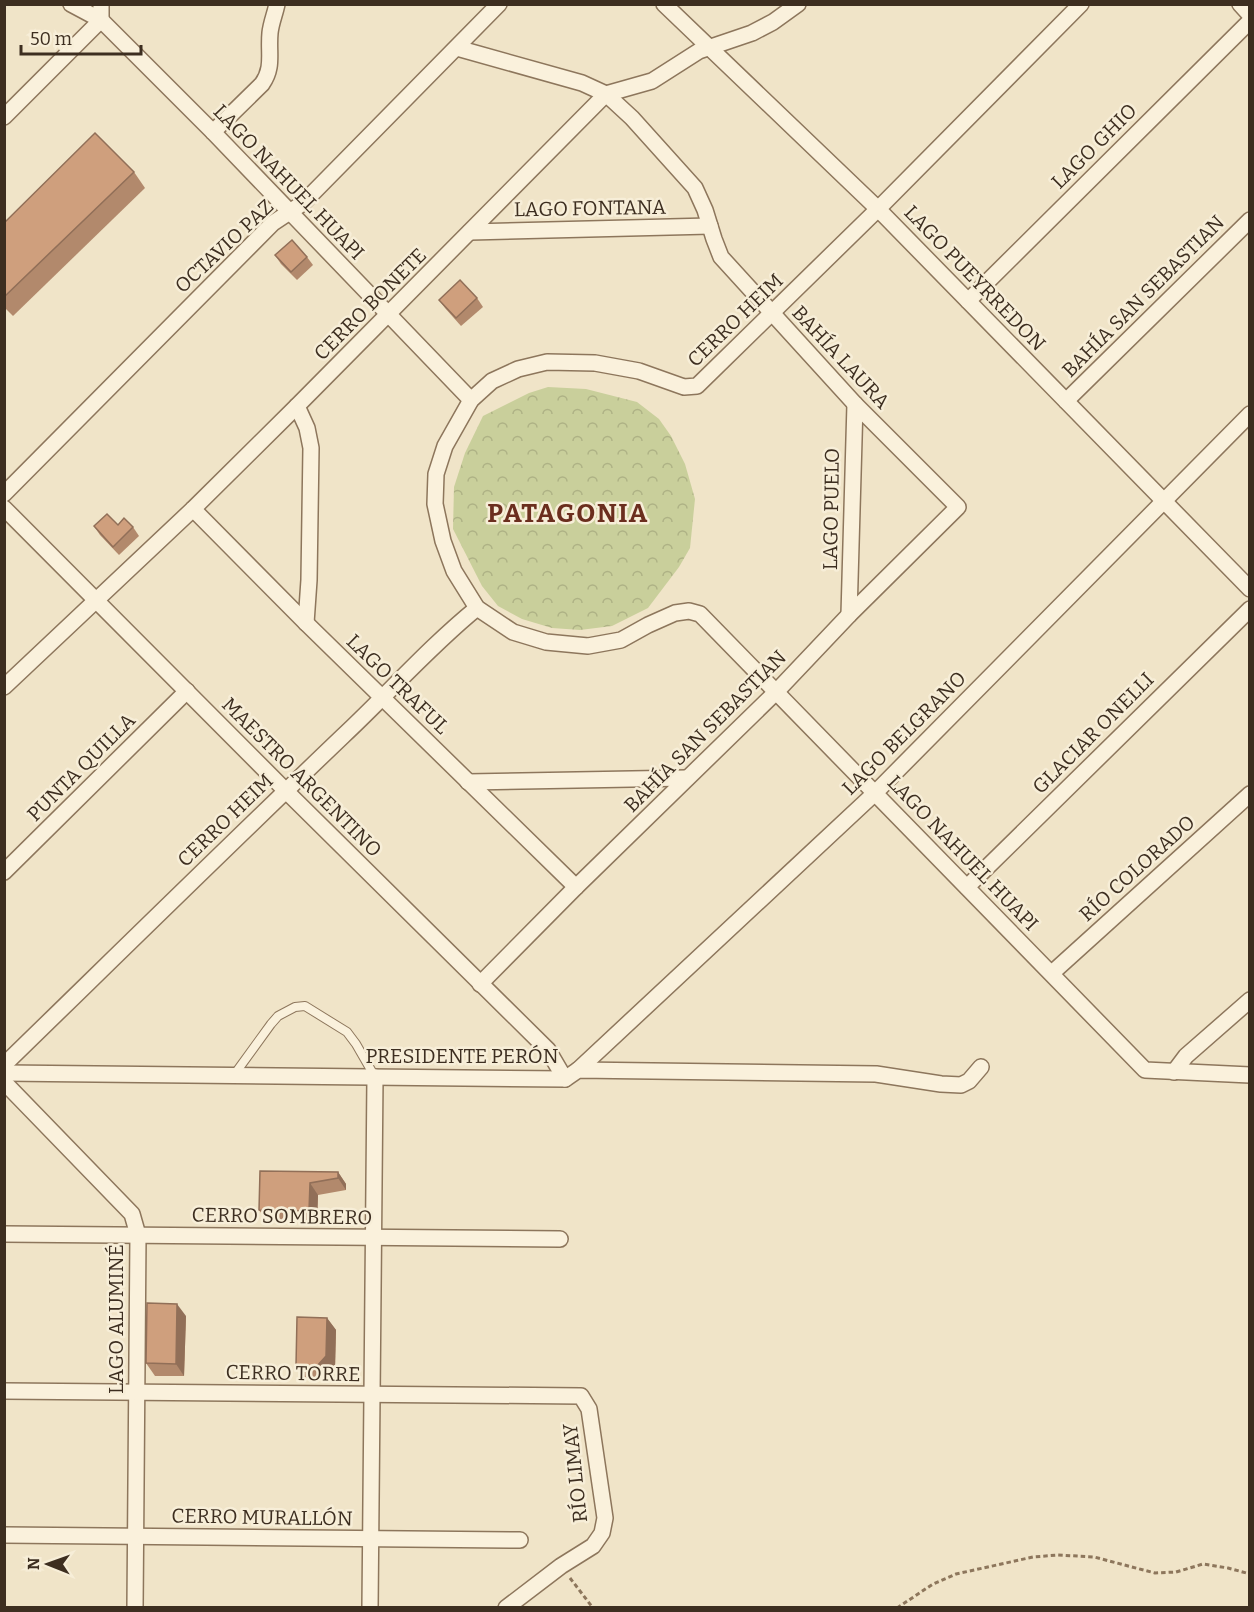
<svg xmlns="http://www.w3.org/2000/svg" width="1254" height="1612" font-family="Bitter,serif">
<defs>
<pattern id="park-crowns" width="20" height="18" patternUnits="userSpaceOnUse" patternTransform="scale(1.5)"><rect width="20" height="18" fill="#c9cf9b"/><path d="M2 6a3 3 0 1 1 6 0M12 15a3 3 0 1 1 6 0" fill="none" stroke="#aeb285"/></pattern>
</defs>
<rect width="100%" height="100%" fill="#f0e4c8"/>
<path fill="url(#park-crowns)" d="M548 387 586 389 637 402 659 419 671 436 685 464 695 499 690 548 679 567 648 608 612 626 580 630 552 628 522 619 498 606 482 586 453 529 454 487 465 453 483 416 529 393Z"/>
<g fill="none" stroke-linecap="round" stroke-linejoin="round">
<defs>
<path id="service" d="M234 1075 271 1024 278 1016 295 1007 305 1006 347 1032 356 1044 375 1077"/>
<g id="minor">
<path d="M71 4 101 20V4"/>
<path d="M664 4 878 209 1250 589"/>
<path d="M1081 4 878 209 697 386 684 387 639 371 595 363 547 362 518 369 492 381 471 400 445 446 436 474 435 504 443 541 454 571 477 608 513 632 546 642 588 646 621 640 648 625 675 613 689 611 700 614 1145 1070 1250 1075"/>
<path d="M1240 4 1250 15"/>
<path d="M457 48 582 83 606 94 632 118 695 188 705 210 714 239 721 257 855 404 958 507 849 615 776 692 576 887 480 984"/>
<path d="M4 117 101 20 213 132 471 400"/>
<path d="M213 132 262 84C274 67 268 53 270 33 271 23 275 14 277 4"/>
<path d="M470 232 710 226"/>
<path d="M968 301 1250 21"/>
<path d="M1066 401 1250 220"/>
<path d="M297 406 307 428 311 448 309 580 306 623"/>
<path d="M4 494 273 223 303 203 499 4"/>
<path d="M4 508 286 791 548 1050 565 1079"/>
<path d="M193 509 306 623 576 887"/>
<path d="M849 615 855 404"/>
<path d="M4 687 193 509 297 406 606 94 652 81 699 51 752 33 773 22 798 4"/>
<path d="M468 782 687 778"/>
<path d="M4 872 187 691"/>
<path d="M967 887 1250 609"/>
<path d="M1052 973 1250 794"/>
<path d="M4 1065C117 955 229 845 343 736 388 694 429 647 477 608"/>
<path d="M578 1070 875 793 1250 414"/>
<path d="M1174 1072 1186 1056 1250 1000"/>
<path d="M4 1073 565 1079 578 1070 876 1074 941 1084 961 1085 969 1081 981 1067"/>
<path d="M4 1082 132 1214 138 1235 135 1608"/>
<path d="M4 1234 560 1239"/>
<path d="M4 1391 581 1396 589 1409 605 1518 602 1533 593 1546 561 1566 506 1608"/>
<path d="M4 1535 520 1540"/>
<path d="M370 1608 375 1077"/>
</g>
</defs>
<use href="#service" stroke="#8d765c" stroke-width="10"/>
<use href="#minor" stroke="#8d765c" stroke-width="18"/>
<g stroke="#8d765c" stroke-width="3" stroke-dasharray="4.5 3" stroke-linecap="butt">
<path d="M570 1578 593 1608"/>
<path d="M897 1608 933 1584 956 1574 1033 1557 1058 1555 1094 1557 1155 1573 1176 1572 1203 1564 1228 1568 1250 1574"/>
</g>
<use href="#service" stroke="#faf1dc" stroke-width="8"/>
<use href="#minor" stroke="#faf1dc" stroke-width="15"/>
</g>
<g fill="#b2896c">
<path d="M134 172 145 188 13 316 4 307V223Z"/>
<path d="M275 255 307 257 313 265 297 280 281 264Z"/>
<path d="M477 298 483 307 461 326 445 308 439 300Z"/>
<path d="M94 526 133 527 139 536 119 555 100 535Z"/>
<path d="M260 1171 338 1172 346 1184V1190L318 1195 317 1222 267 1221 259 1210Z"/>
<path d="M186 1316 184 1376H155L146 1363Z"/>
<path d="M327 1318 336 1330 335 1368 326 1378H305L296 1365Z"/>
</g>
<g fill="#916f58">
<path d="M338 1172 346 1184V1190L338 1178Z"/>
<path d="M310 1183 318 1195 317 1222 309 1211Z"/>
<path d="M177 1304 186 1316 184 1376 176 1364Z"/>
<path d="M327 1318 336 1330 335 1368 326 1378 317 1366Z"/>
</g>
<g fill="#cf9f7d" stroke="#916f58" stroke-width="1.5">
<path d="M95 133 134 172 4 297V223Z"/>
<path d="M292 240 307 257 291 272 275 255Z"/>
<path d="M460 280 477 298 456 318 439 300Z"/>
<path d="M107 514 118 525 124 518 133 527 113 547 94 526Z"/>
<path d="M260 1171 338 1172V1178L310 1183 309 1211 259 1210Z"/>
<path d="M147 1303 177 1304 176 1364 146 1363Z"/>
<path d="M297 1317 327 1318 326 1356 317 1366 296 1365Z"/>
</g>
<g text-anchor="middle" dominant-baseline="central" stroke-width="5" stroke-linejoin="round" paint-order="stroke">
<g font-size="20" fill="#3d2e20" stroke="#f7eed8">
<text transform="translate(1094 146) rotate(-45)">LAGO GHIO</text>
<text transform="translate(289 182) rotate(46)">LAGO NAHUEL HUAPI</text>
<text transform="translate(590 208) rotate(-1)">LAGO FONTANA</text>
<text transform="translate(224 246) rotate(-43)">OCTAVIO PAZ</text>
<text transform="translate(975 278) rotate(46)">LAGO PUEYRREDON</text>
<text transform="translate(1143 296) rotate(-45)">BAHÍA SAN SEBASTIAN</text>
<text transform="translate(370 304) rotate(-45)">CERRO BONETE</text>
<text transform="translate(735 320) rotate(-44)">CERRO HEIM</text>
<text transform="translate(841 357) rotate(47)">BAHÍA LAURA</text>
<text transform="translate(831 509) rotate(-89)">LAGO PUELO</text>
<text transform="translate(398 684) rotate(44)">LAGO TRAFUL</text>
<text transform="translate(705 731) rotate(-45)">BAHÍA SAN SEBASTIAN</text>
<text transform="translate(904 733) rotate(-45)">LAGO BELGRANO</text>
<text transform="translate(1093 733) rotate(-45)">GLACIAR ONELLI</text>
<text transform="translate(81 767) rotate(-45)">PUNTA QUILLA</text>
<text transform="translate(302 777) rotate(45)">MAESTRO ARGENTINO</text>
<text transform="translate(225 820) rotate(-44)">CERRO HEIM</text>
<text transform="translate(963 853) rotate(46)">LAGO NAHUEL HUAPI</text>
<text transform="translate(1137 868) rotate(-42)">RÍO COLORADO</text>
<text x="462" y="1056">PRESIDENTE PERÓN</text>
<text transform="translate(282 1216) rotate(1)">CERRO SOMBRERO</text>
<text transform="translate(116 1319) rotate(-90)">LAGO ALUMINÉ</text>
<text transform="translate(293 1373) rotate(1)">CERRO TORRE</text>
<text transform="translate(575 1473) rotate(-96)">RÍO LIMAY</text>
<text transform="translate(262 1517) rotate(1)">CERRO MURALLÓN</text>
</g>
<g font-size="26" font-weight="bold" letter-spacing="1.5" fill="#6b2e1e" stroke="#f7eed8">
<text x="568" y="513">PATAGONIA</text>
</g>
</g>
<rect width="1254" height="1612" fill="none" stroke="#3d2e20" stroke-width="12"/>
<g transform="translate(48 1564) rotate(271)" stroke="#f7eed8" stroke-width="4.5" paint-order="stroke">
<path d="M0-4.5L10 22L0 15L-10 22Z" fill="#3d2e20"/>
<text y="-9" font-size="16" font-weight="bold" text-anchor="middle" fill="#3d2e20">N</text>
</g>
<path d="M21 45v9h120v-9" fill="none" stroke="#3d2e20" stroke-width="3"/>
<text x="30" y="45" font-size="18" fill="#3d2e20" stroke="#f7eed8" stroke-width="4.5" paint-order="stroke">50 m</text>
</svg>
